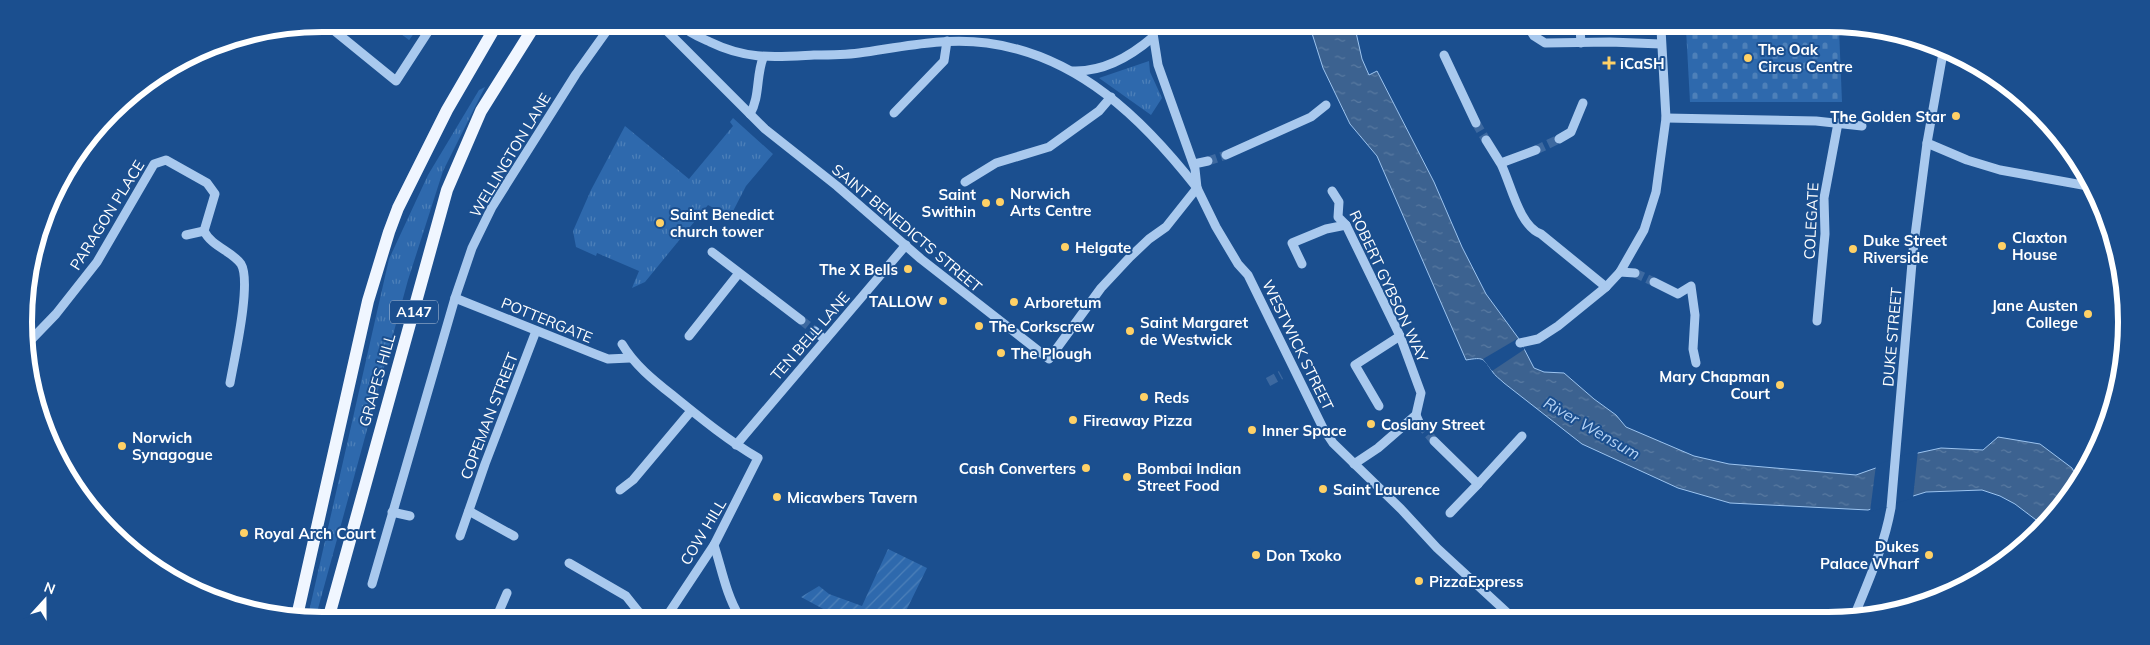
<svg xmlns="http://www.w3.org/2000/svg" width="2150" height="645" font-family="Mulish,sans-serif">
<defs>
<pattern id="grass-tufts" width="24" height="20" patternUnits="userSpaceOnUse" patternTransform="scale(1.25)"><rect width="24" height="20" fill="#2e69ad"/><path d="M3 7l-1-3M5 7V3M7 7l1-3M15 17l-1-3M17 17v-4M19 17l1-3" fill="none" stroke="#4d80b9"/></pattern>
<pattern id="cemetery-stones" width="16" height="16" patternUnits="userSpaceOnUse" patternTransform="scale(1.25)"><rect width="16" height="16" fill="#2e69ad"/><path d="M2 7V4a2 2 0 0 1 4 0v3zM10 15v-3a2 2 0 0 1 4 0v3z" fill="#4d80b9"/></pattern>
<pattern id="garden-furrows" width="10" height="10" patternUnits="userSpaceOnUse" patternTransform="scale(1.25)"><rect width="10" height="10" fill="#2e69ad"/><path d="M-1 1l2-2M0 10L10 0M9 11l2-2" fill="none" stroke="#4d80b9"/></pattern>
<pattern id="water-ripples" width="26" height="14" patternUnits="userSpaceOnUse" patternTransform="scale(1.25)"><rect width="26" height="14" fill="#3c6290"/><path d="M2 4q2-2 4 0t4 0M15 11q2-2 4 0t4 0" fill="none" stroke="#597aa1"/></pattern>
</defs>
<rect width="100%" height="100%" fill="#1b4f8f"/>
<g fill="url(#grass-tufts)">
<path d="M1149 61 1150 72 1162 98 1151 115 1099 78Z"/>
<path d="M485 87 443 171 408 280 316 616H308L389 259 428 175 479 90Z"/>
<path d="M733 118 773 154 746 186 730 217 708 205 645 282 632 288 639 271 597 253 596 256 576 247 573 231 591 190 625 126 689 179 733 126 730 122Z"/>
</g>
<path fill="url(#cemetery-stones)" d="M1686 29H1839L1842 102H1690Z"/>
<g fill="url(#garden-furrows)">
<path d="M388 24H421L409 40Z"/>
<path d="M888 549 927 568 903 617H838L801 597 819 586 829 594 862 606Z"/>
</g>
<path fill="url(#water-ripples)" stroke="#9cc4f0" d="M1310 27 1355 28 1362 59 1369 75 1377 71 1434 182 1462 247 1486 294 1519 339 1534 368 1544 372 1564 373 1594 399 1616 415 1626 427 1694 456 1729 464 1856 475 1918 453 1941 448 1983 450 1998 437 2040 444 2072 468 2078 479 2044 526 2015 504 2000 496 1982 490 1926 492 1868 510 1730 503 1678 488 1582 444 1504 383C1500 379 1495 376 1492 371 1483 358 1484 357 1466 360L1377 156 1350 124 1323 68Z"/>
<g fill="#1b4f8f">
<path d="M1517 339 1525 349 1492 371 1483 359Z"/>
<path d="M1918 450 1913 498 1870 512 1876 465Z"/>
</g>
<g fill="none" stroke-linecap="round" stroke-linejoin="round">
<g stroke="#3d69a0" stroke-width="9" stroke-dasharray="9 4.5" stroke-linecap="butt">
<path d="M1476 123 1486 140"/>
<path d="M1536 150 1559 139"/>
<path d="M1208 161 1226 155"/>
<path d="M1635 273 1654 282"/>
<path d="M801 320 815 331"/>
<path d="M1268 382 1281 375"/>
<path d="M1420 424 1434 441"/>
<path d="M638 611 646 616"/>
</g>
<g stroke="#a9c9ee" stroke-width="9">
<path d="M326 24 396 81 433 24"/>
<path d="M661 25 765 129 837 186 921 259 1049 359 1101 288 1130 257 1149 239 1166 227 1197 188"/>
<path d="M681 25C689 33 699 37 710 42 747 60 774 57 814 55 829 55 844 55 859 53 902 47 944 37 987 43 1078 55 1143 119 1197 188"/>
<path d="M1152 27 1158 65 1195 169 1197 188 1216 227 1238 264 1248 275 1323 428 1333 443 1401 509 1437 548 1513 618"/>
<path d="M1529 28 1534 36 1545 43 1610 42 1661 44"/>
<path d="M1580 28 1581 43"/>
<path d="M1444 55 1476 123"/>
<path d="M1073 71C1103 72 1131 56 1153 37"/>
<path d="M894 113 944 61 947 41"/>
<path d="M750 114C760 97 756 76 763 58"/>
<path d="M1666 118 1816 121 1862 126"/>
<path d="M1559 139 1571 132 1583 103"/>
<path d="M1486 140C1491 148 1496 156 1501 164 1511 184 1519 226 1541 234L1606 287"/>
<path d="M1927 143 1967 160 2000 170 2088 186"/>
<path d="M1226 155 1311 117 1326 105"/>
<path d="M1501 163 1536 150"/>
<path d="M1194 164 1208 161"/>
<path d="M965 182 996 163 1049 147 1099 111 1111 97"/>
<path d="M1332 191 1339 202 1338 217 1346 225 1400 336 1421 393 1416 415 1378 448 1354 464"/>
<path d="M186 235 204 231"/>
<path d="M712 252 801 320"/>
<path d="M1302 264 1292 243 1326 229 1346 225"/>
<path d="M1620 272 1635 273"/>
<path d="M1654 282 1678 294 1691 286 1695 315 1693 349 1696 363"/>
<path d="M455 298 595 354 608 359 630 358"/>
<path d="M1817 321 1825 234 1824 198 1838 123"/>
<path d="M815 331 825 340"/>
<path d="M689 336 739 273"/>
<path d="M28 343 56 314 97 262 154 164 166 160 207 183 215 194 204 231C212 247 232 251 241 264 252 282 234 360 230 383"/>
<path d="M1520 343 1538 339 1558 326 1606 287 1620 272 1644 230 1656 192 1666 118 1661 29"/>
<path d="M622 344C635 366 656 382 676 398 703 420 729 441 758 458L714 545 667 616"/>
<path d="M1379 406 1355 365 1400 336"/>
<path d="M1416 415 1420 424"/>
<path d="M1434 441 1478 484 1450 513"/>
<path d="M736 445 906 245"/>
<path d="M1478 484 1522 436"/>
<path d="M620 490 633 480 691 411"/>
<path d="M469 511 514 536"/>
<path d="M392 512 410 516"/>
<path d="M460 536 485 464 536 331"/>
<path d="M714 545C722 570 726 594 739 616"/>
<path d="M569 563 626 596 638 611"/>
<path d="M372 584 455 298 472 248 492 207 576 74 611 25"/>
<path d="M497 616 507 593"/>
<path d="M1853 619C1868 582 1884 547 1891 508L1913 251 1927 143 1943 53"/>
</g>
<g stroke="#f0f6ff" stroke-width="12">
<path d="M297 616 368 301 389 232 398 208 447 110 497 24"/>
<path d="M329 616 447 190 481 111 535 25"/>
</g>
</g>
<g fill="#ffd166" stroke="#1b4f8f" stroke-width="2">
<circle cx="1748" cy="58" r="5"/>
<path d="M1606.5 55.5h5v5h5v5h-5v5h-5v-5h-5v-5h5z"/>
<circle cx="1956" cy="116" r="5"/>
<circle cx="1000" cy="202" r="5"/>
<circle cx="986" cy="203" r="5"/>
<circle cx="660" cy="223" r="5"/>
<circle cx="2002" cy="246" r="5"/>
<circle cx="1065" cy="247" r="5"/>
<circle cx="1853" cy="249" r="5"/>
<circle cx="908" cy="269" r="5"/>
<circle cx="943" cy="301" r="5"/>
<circle cx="1014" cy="302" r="5"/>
<circle cx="2088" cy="314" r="5"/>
<circle cx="979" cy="326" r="5"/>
<circle cx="1130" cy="331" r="5"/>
<circle cx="1001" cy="353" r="5"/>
<circle cx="1780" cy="385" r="5"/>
<circle cx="1144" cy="397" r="5"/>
<circle cx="1073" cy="420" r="5"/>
<circle cx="1371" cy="424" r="5"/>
<circle cx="1252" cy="430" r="5"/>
<circle cx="122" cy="446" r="5"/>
<circle cx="1086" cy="468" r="5"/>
<circle cx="1127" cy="477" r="5"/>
<circle cx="1323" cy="489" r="5"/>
<circle cx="777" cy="497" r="5"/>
<circle cx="244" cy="533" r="5"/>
<circle cx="1256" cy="555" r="5"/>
<circle cx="1929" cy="555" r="5"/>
<circle cx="1419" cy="581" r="5"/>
</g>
<g text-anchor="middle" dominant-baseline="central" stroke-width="4" stroke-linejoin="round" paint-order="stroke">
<rect fill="#1b4f8f" stroke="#bbcadd" stroke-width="1" x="390" y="300.5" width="48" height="23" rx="4"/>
<g font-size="14" font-weight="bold" fill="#fff">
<text x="414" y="312">A147</text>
</g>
<g font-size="15" font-weight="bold" fill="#fff" stroke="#1b4f8f" text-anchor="start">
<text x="1758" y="49">The Oak<tspan x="1758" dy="17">Circus Centre</tspan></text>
<text x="1620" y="63">iCaSH</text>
<text x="1946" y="116" text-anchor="end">The Golden Star</text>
<text x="1010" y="193">Norwich<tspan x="1010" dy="17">Arts Centre</tspan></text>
<text x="976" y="194" text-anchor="end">Saint<tspan x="976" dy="17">Swithin</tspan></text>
<text x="670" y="214">Saint Benedict<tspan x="670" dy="17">church tower</tspan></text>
<text x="2012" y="237">Claxton<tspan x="2012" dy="17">House</tspan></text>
<text x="1863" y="240">Duke Street<tspan x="1863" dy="17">Riverside</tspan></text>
<text x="1075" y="247">Helgate</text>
<text x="898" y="269" text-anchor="end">The X Bells</text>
<text x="933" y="301" text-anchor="end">TALLOW</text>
<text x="1024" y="302">Arboretum</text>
<text x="2078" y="305" text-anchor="end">Jane Austen<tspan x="2078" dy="17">College</tspan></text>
<text x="1140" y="322">Saint Margaret<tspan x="1140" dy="17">de Westwick</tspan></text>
<text x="989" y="326">The Corkscrew</text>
<text x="1011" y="353">The Plough</text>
<text x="1770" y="376" text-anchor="end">Mary Chapman<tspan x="1770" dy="17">Court</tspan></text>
<text x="1154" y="397">Reds</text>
<text x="1083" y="420">Fireaway Pizza</text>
<text x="1381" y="424">Coslany Street</text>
<text x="1262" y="430">Inner Space</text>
<text x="132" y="437">Norwich<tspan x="132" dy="17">Synagogue</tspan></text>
<text x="1076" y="468" text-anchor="end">Cash Converters</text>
<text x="1137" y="468">Bombai Indian<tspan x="1137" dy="17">Street Food</tspan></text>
<text x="1333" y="489">Saint Laurence</text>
<text x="787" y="497">Micawbers Tavern</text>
<text x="254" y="533">Royal Arch Court</text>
<text x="1919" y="546" text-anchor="end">Dukes<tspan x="1919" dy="17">Palace Wharf</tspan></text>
<text x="1266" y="555">Don Txoko</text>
<text x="1429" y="581">PizzaExpress</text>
</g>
<g font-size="15" fill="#fff" stroke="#1b4f8f">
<text transform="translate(510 155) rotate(-59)">WELLINGTON LANE</text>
<text transform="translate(107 215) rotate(-58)">PARAGON PLACE</text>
<text transform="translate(1811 221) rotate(-87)">COLEGATE</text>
<text transform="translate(907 228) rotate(40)">SAINT BENEDICTS STREET</text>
<text transform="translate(1389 286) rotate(65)">ROBERT GYBSON WAY</text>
<text transform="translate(547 320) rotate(22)">POTTERGATE</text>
<text transform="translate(810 336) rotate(-49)">TEN BELL LANE</text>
<text transform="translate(1892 337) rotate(-85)">DUKE STREET</text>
<text transform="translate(1298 345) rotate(64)">WESTWICK STREET</text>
<text transform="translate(377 380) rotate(-74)">GRAPES HILL</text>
<text transform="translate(489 416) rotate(-69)">COPEMAN STREET</text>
<text transform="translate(703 532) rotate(-59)">COW HILL</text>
</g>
<g font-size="16" font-style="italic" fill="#b5d3f5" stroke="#1b4f8f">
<text transform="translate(1592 428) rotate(30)">River Wensum</text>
</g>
</g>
<path d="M0 0H2150V645H0ZM322 32H1828A290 290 0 0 1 2118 322V322A290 290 0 0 1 1828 612H322A290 290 0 0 1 32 322V322A290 290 0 0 1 322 32Z" fill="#1b4f8f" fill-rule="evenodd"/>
<path fill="none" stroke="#fff" stroke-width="6" d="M322 32H1828A290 290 0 0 1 2118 322V322A290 290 0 0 1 1828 612H322A290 290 0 0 1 32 322V322A290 290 0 0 1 322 32Z"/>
<g transform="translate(45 600) rotate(21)" stroke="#1b4f8f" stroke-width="4" paint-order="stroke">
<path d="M0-4L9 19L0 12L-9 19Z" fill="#ffffff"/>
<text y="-8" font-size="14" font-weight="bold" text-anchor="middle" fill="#ffffff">N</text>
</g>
</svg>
